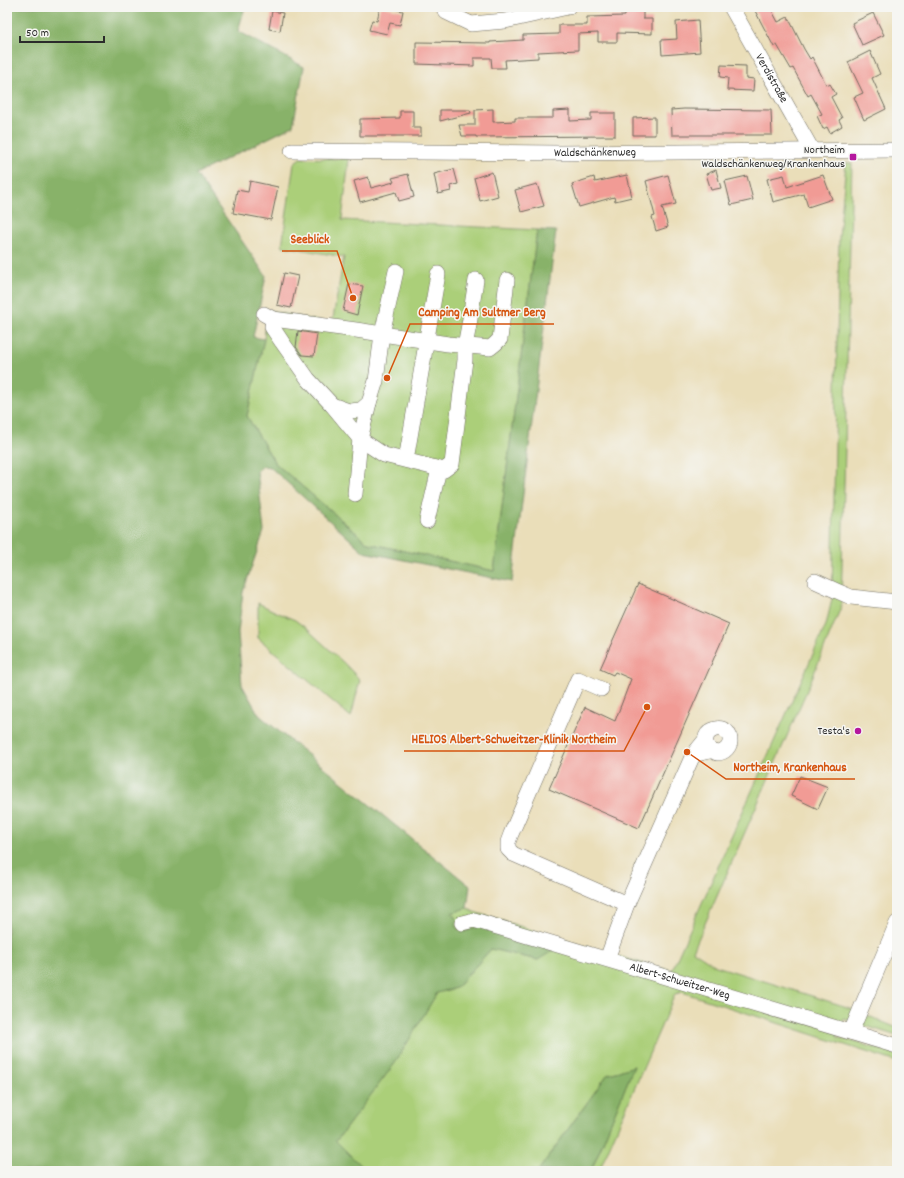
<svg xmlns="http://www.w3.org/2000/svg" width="904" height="1178" font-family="Dekko,sans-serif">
<rect width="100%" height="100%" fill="#f6f6f2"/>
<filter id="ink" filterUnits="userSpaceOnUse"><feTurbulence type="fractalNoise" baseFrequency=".025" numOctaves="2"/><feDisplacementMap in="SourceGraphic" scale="8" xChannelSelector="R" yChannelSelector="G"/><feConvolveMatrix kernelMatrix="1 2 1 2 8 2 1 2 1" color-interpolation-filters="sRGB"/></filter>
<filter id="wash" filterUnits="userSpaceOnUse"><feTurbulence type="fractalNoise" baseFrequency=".012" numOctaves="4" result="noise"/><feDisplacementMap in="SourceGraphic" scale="16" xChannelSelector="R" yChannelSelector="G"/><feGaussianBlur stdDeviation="0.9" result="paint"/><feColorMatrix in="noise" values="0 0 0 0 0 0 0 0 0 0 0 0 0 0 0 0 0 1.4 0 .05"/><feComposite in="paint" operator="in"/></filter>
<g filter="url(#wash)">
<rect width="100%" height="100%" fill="#eadeb9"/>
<g fill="#abcf79" stroke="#6b7d52">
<path d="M300 158 349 159 342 220 537 230 494 571 368 543 275 463 247 416 264 339 267 310 332 324 344 257 282 246 294 163Z"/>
<path d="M846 163H852L841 607 808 688 693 951 716 966 847 1007 897 1028V1036L844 1019 837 1037 897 1054V1062L682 992 675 994 599 1171H591L634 1066 607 1075 538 1171H366L336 1141 395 1063 437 993 456 988 491 949 538 960 470 929 462 933 456 927 452 913 467 908 474 912 600 951 656 967 672 970 826 625 832 599 839 238Z"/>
<path d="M258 603 274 611 295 620 307 629 345 664 360 680 351 717 258 638Z"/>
</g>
<g fill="#88b269" stroke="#5a6e4a">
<path d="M7 7H245L238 31 304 67 293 126 196 174 266 276 253 337 264 339 247 416 275 463 368 543 494 571 537 230 556 231 512 582 364 552 270 467 263 466 257 471 264 531 243 592 238 632 242 685 259 715 470 886 467 908 452 913 457 920 456 927 462 933 470 929 481 926 554 950 538 960 491 949 456 988 437 993 395 1063 336 1141 366 1171H7Z"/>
<path d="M634 1066 591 1171H538L607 1075Z"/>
</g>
<g id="blocks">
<g fill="#f19b95">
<path d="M380 7H385L403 11 400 25 390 23 387 34 369 30 372 20 377 21Z"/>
<path d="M625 7H643V19H652V34L617 33V42H598V33L578 34V50L538 52V58L505 60 506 68H492L491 58H474V66L416 64V42L490 43V42L523 40V35L559 34V25H587V17L625 16Z"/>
<path d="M753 7H770L778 22 788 17 804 49 810 59 812 57 827 86 830 84 836 94 831 97 842 118 839 120 842 126 830 133 827 127 823 129 817 116 822 114 811 94 808 96 793 68 791 69 777 45 774 47Z"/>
<path d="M272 11 283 13 280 31 269 29Z"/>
<path d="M873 13 884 35 862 45 852 23Z"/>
<path d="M698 20 700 52 662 55 661 40 677 39 676 22Z"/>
<path d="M870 51 880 74 872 78 886 109 864 120 854 97 863 93 848 62Z"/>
<path d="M721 65 746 66V78L754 79 753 91 727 90 728 78 720 77Z"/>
<path d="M493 109V122L515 121V118H553V111L570 110V121L591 120V113H615V136L476 137V136H462L459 125H475V110Z"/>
<path d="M684 109 771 110 772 135H672L671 110Z"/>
<path d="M440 110H470L471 113 440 121Z"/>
<path d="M400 111H413V128H421V136H360V119L400 118Z"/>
<path d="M655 117V135H633V118Z"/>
<path d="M454 169 458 184 450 186 451 191 438 194 434 174Z"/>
<path d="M716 170 721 188 711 190 706 174Z"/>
<path d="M492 172 498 196 480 201 474 178Z"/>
<path d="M408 174 414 197 399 201 396 192 360 202 354 181 368 177 371 188 394 182 392 178Z"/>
<path d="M627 175 632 197 615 201 614 197 579 207 572 184 594 177 595 182Z"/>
<path d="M668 175 676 204 662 207 668 227 656 231 652 217 655 216 646 181Z"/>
<path d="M784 175 787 187 823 175 832 199 808 207 804 194 773 202 767 179Z"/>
<path d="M747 176 753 200 731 205 725 181Z"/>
<path d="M250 181 278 187 271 220 233 213 237 190 248 192Z"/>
<path d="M537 184 544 206 521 212 515 190Z"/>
<path d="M284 273 298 276 291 308 277 305Z"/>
<path d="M349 284 363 286 357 315 343 311Z"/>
<path d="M298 331 317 334 314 356 302 355 296 347Z"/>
<path d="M638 584 729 624 639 828 549 789 585 707 615 721 631 679 615 672 613 675 600 669Z"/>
<path d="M800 776 828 787 818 809 791 796Z"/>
</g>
</g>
</g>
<g filter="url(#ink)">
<use href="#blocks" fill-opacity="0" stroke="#6e6a5d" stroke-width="1"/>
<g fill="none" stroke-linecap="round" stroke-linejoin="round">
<defs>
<g id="minor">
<path d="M443 7 446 12 471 24 505 21 568 7"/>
<path id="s1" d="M731 7 812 150"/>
<path id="s2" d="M292 151 559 153 897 150"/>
<path d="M264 314 273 319 356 330 448 344 490 348 495 344 500 339 507 280"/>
<path d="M273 319 272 327 282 342 308 379 332 405 349 411 361 410 369 403 376 381 382 334 396 271"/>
<path d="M332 405 360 439 384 455 444 470 452 464 465 360V346L469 325 476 280"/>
<path d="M406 460 438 274"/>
<path d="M355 494 360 439 369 403"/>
<path d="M427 521 439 469"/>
<path d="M815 581 837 591 851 597 897 602"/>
<path d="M601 689 578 679 511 834 508 842V849L513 854 627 904"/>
<path d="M693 755C699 754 706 751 711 751 713 751 715 752 717 753 725 753 731 746 730 739 727 717 691 734 712 751"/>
<path id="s3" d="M462 923 474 920 897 1046"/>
<path d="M607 959 627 904 693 755 706 739"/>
<path d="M851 1032 897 923"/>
</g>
</defs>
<use href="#minor" stroke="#6e6a5d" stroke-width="16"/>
<use href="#minor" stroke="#fff" stroke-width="15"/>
</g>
</g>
<g fill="#b5179e" stroke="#f6f6f2" stroke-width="1.5">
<rect x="849" y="153" width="8" height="8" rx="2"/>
<circle cx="858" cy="731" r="4"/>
</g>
<g text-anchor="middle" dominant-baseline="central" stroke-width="3" stroke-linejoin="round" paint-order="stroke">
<g font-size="12" fill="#2b2b2b" stroke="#f6f6f2">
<text stroke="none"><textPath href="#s1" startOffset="82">Verdistraße</textPath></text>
<text stroke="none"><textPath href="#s2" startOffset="303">Waldschänkenweg</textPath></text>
<text stroke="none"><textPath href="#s3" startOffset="227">Albert-Schweitzer-Weg</textPath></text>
</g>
<g font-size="12" fill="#2b2b2b" stroke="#f6f6f2" text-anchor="end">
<text x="845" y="150">Northeim<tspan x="845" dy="14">Waldschänkenweg/Krankenhaus</tspan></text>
<text x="850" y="731">Testa's</text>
</g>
</g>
<path fill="none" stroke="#d5540f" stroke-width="1.5" d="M353 298L337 251H282M387 378L410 324H554M647 707L624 751H404M687 752L726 779H855"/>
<g fill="#d5540f" stroke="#f6f6f2" stroke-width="1.5">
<circle cx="353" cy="298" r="4"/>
<circle cx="387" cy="378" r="4"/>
<circle cx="647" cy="707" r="4"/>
<circle cx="687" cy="752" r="4"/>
</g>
<g font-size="13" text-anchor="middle" font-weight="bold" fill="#d5540f" stroke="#f6f6f2" stroke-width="3" stroke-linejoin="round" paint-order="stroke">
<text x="310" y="243">Seeblick</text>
<text x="482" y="316">Camping Am Sultmer Berg</text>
<text x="514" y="743">HELIOS Albert-Schweitzer-Klinik Northeim</text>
<text x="790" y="771">Northeim, Krankenhaus</text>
</g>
<rect width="904" height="1178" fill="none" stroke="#f6f6f2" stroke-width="24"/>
<path d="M20 36v6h84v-6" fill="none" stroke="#2b2b2b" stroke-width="2"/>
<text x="26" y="36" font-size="12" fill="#2b2b2b" stroke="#f6f6f2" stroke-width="3" paint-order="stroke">50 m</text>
</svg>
